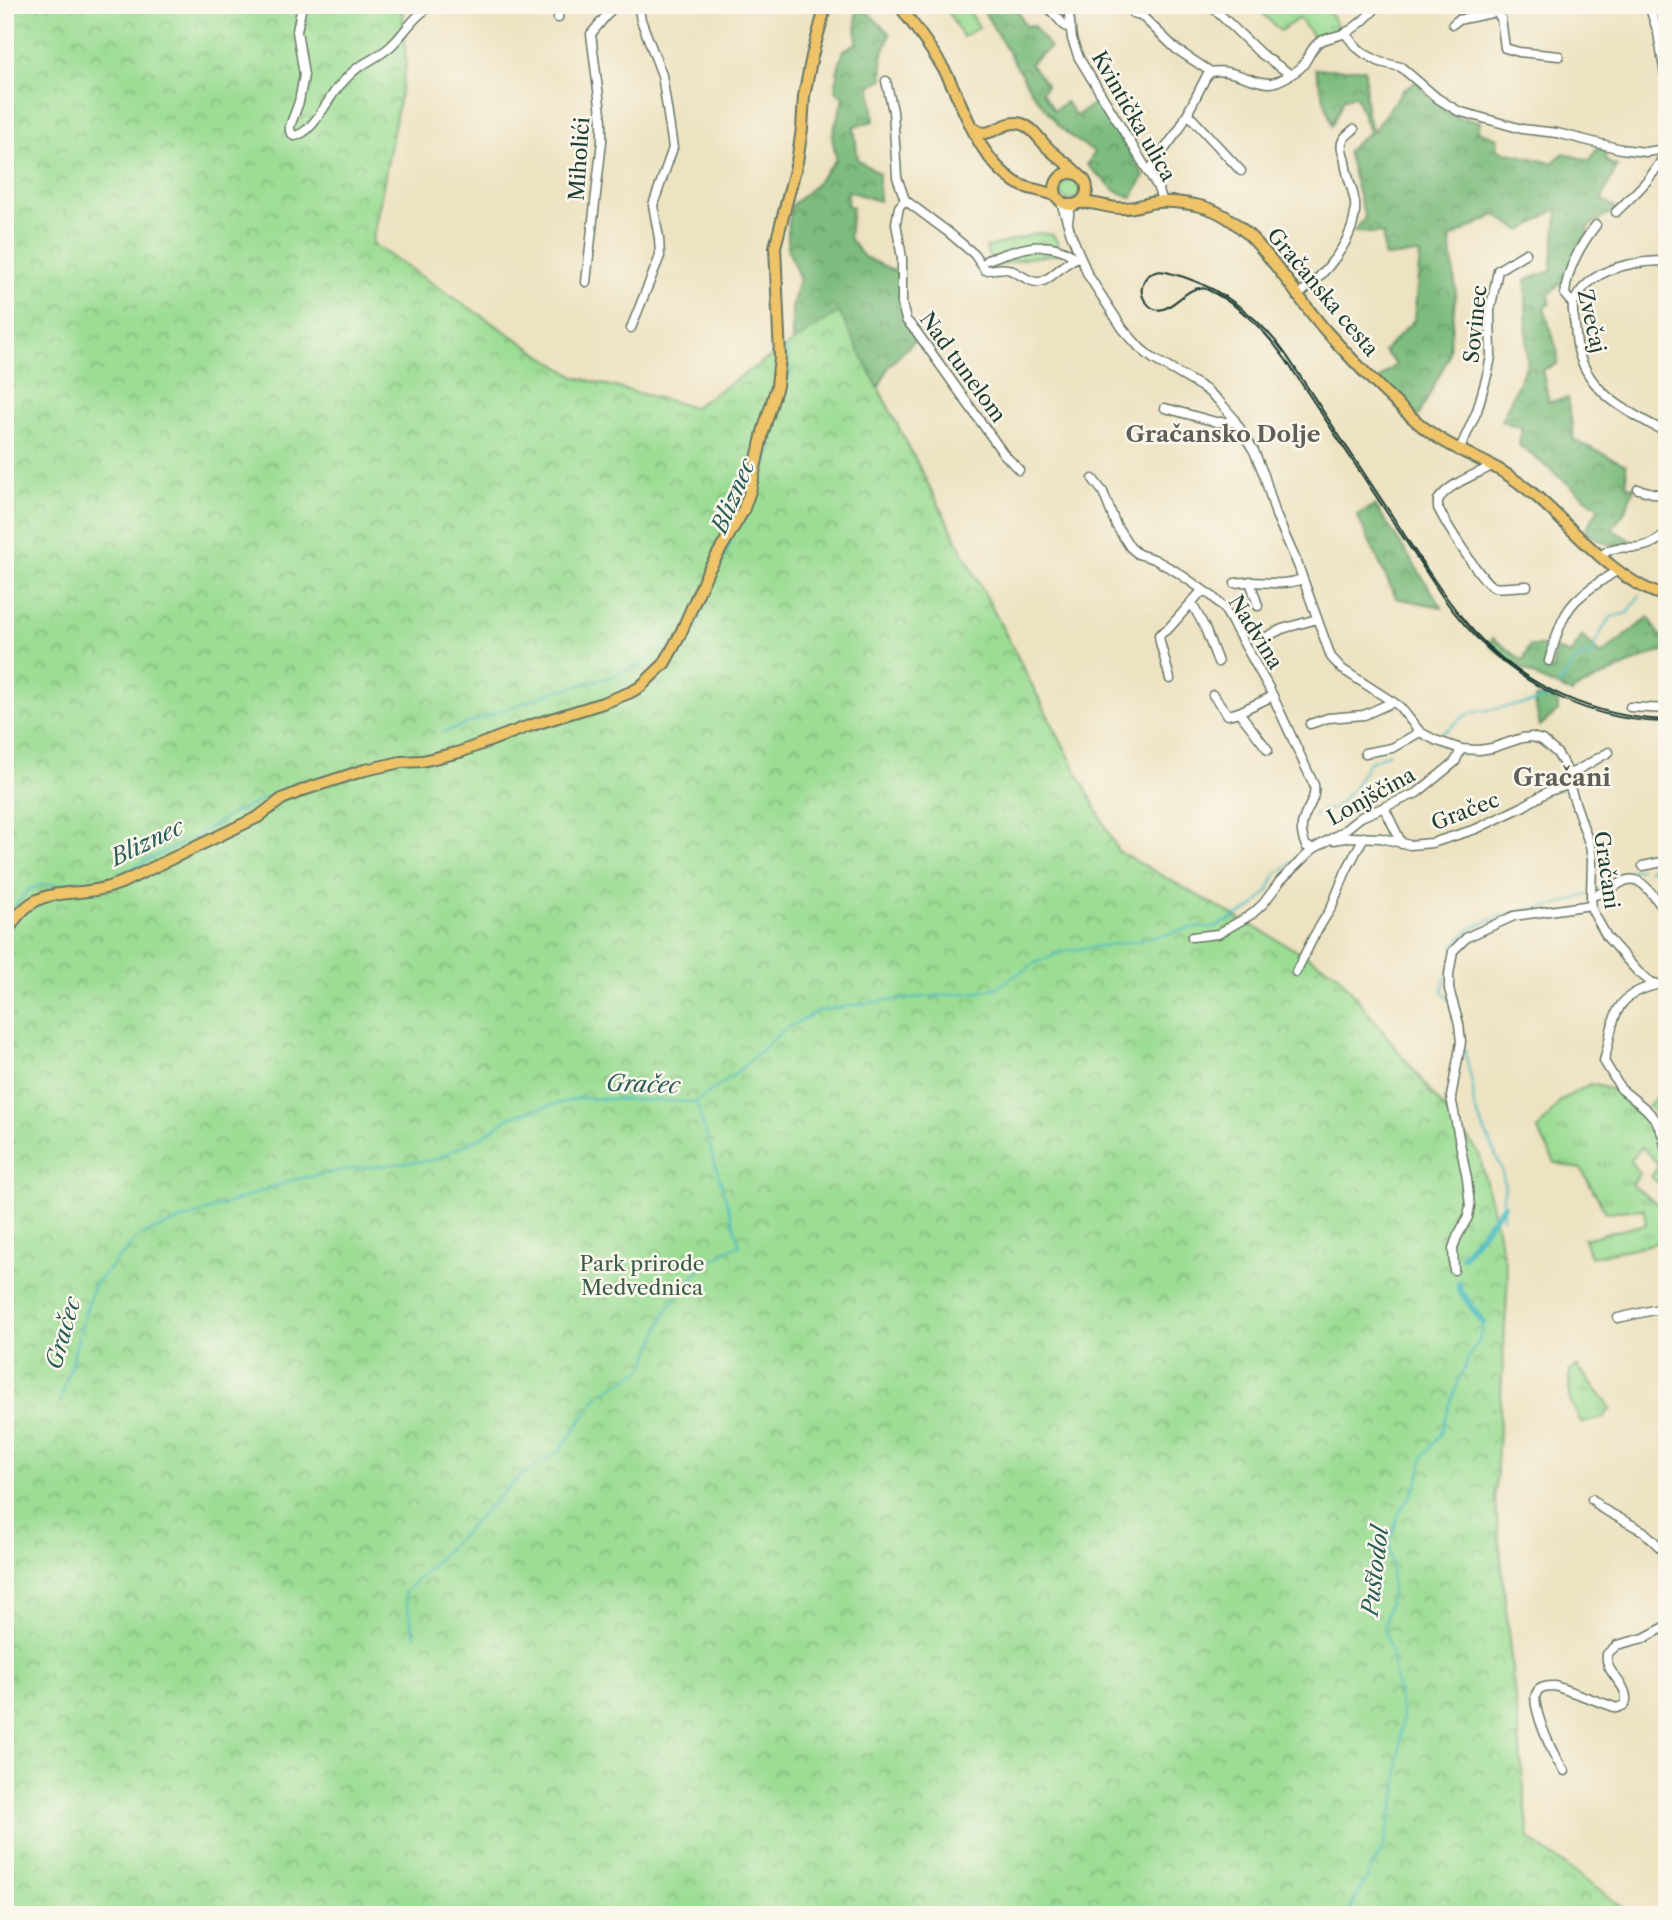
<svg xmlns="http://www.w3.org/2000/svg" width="1672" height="1920" font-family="'Libre Caslon Text',serif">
<defs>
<pattern id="grass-tufts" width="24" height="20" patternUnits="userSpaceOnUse" patternTransform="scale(1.75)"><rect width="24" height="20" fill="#9cdd94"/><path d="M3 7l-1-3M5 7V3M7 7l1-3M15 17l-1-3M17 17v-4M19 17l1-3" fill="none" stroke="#7fb47a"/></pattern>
<pattern id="forest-crowns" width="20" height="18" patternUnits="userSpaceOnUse" patternTransform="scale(1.75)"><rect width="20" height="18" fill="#7dbc7e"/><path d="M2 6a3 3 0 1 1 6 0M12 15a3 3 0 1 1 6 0" fill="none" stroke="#669a68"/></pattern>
<pattern id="park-crowns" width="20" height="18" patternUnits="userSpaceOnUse" patternTransform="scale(1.75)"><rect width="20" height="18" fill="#9cdd94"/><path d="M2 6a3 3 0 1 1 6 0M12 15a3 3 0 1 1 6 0" fill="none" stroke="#7fb47a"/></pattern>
</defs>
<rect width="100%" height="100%" fill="#fbf7ec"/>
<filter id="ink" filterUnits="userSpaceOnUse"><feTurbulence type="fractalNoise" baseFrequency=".0143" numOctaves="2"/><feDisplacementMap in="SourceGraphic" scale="14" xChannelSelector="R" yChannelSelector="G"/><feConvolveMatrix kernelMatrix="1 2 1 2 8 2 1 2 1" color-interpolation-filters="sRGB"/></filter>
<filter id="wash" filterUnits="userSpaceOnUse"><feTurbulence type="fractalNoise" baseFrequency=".00686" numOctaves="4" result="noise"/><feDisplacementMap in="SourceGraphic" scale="28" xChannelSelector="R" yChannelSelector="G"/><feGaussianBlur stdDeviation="1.57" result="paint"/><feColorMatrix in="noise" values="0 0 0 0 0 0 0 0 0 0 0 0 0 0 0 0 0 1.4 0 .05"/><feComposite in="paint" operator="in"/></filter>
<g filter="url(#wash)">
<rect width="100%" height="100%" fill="#ede2c1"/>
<g fill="url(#grass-tufts)" stroke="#5e8d64" stroke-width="2">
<path d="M1254 5H1325L1341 32 1316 40 1299 18 1280 31Z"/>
<circle cx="1071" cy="189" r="11"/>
<path d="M1590 1084 1614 1090 1652 1127 1667 1172V1190L1651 1177 1659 1165 1642 1147 1630 1160 1639 1174 1632 1185 1667 1211V1241L1590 1257 1584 1239 1646 1224 1644 1209 1606 1212 1581 1169 1555 1163 1538 1130 1561 1100Z"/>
<path d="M1665 1088 1667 1090V1137L1661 1121 1649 1105Z"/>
<path d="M1577 1366 1611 1408 1603 1418 1581 1423 1569 1398 1570 1371Z"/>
</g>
<g fill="url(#forest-crowns)" stroke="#4e7c59" stroke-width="2">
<path d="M980 5H1011L1010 7 1018 11 1025 26 1033 25 1050 48 1030 63 1047 85 1042 92 1054 110 1066 102 1076 116 1098 101 1144 176 1132 198 1115 190 1087 165 1095 152 1071 137 1059 126 1032 92Z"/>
<path d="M863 8 890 34 882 57 883 79 871 85 874 121 854 126 858 160 879 173V201L848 191 847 205 852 207 849 238 864 257 901 274 899 302 917 338 889 366 870 406 792 348V306L799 278 788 249V228L791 206 814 186 836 159 832 136 844 97 835 91 838 69 844 50 857 43 856 13Z"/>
<path d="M1315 69H1365L1366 112 1373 131 1402 91 1417 81C1437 108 1446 118 1480 121L1478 131 1498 138 1497 150 1552 163 1564 153 1590 161 1598 146 1605 151 1607 162 1617 166 1602 199 1617 210 1591 224 1563 281 1549 294 1550 303 1544 308 1558 353 1557 364 1542 370 1549 402 1568 398 1574 440 1626 465 1627 487 1635 486 1624 513 1612 529 1637 545H1610L1584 532 1599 508 1519 445 1522 428 1501 421 1527 364 1526 280 1551 271 1558 208 1522 231 1495 215 1450 238 1456 292 1448 358 1418 417 1379 380 1396 364 1384 351 1414 320 1420 254 1384 257 1383 234 1354 232 1365 218 1347 151 1369 132 1356 96 1344 98 1332 125Z"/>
<path d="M1375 505 1442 607 1396 598 1357 515Z"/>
<path d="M1649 617 1660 637 1667 635V650L1647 656 1576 689 1572 693C1538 680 1518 667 1489 645L1493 638 1523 661 1529 646H1549L1547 662 1550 670 1554 671 1553 664 1556 649 1570 655 1582 636 1601 655Z"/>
<path d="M1540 697 1553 698 1558 701V711L1540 726 1535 704V698Z"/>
</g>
<g fill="url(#park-crowns)" stroke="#5e8d64" stroke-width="2">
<path d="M5 5H402L406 64 372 244 575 377 694 407 839 312 1118 851 1337 973 1479 1153 1508 1275 1495 1499 1529 1839 1633 1915H5Z"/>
<path d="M1037 233 1053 235 1058 243 1059 254 1027 258 992 267 986 248Z"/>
</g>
<path fill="#9cdd94" stroke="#5e8d64" stroke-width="2" d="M947 5H965L979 27 963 37 945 7Z"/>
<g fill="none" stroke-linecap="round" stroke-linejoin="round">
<g stroke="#4cbbc2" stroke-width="2">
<path d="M754 495 761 480 771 449 776 411 790 374 787 349"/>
<path d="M686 632 696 629 717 571 732 540"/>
<path d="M1559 687 1575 659 1592 655C1595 640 1602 629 1611 617L1628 613 1640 595"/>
<path d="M444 732 550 693 616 675 643 663"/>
<path d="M1436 736 1447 730 1464 716 1476 712 1530 703 1551 696"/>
<path d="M1313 817 1323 810 1334 809 1356 785 1368 763 1389 753"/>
<path d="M1299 848 1300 846"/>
<path d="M1649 869 1661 866"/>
<path d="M1598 889 1629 871 1640 869"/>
<path d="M1517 912 1558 905 1587 895"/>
<path d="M5 920 12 908 29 890 41 885 97 882 116 876 170 849 185 843 230 815 304 780"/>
<path d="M1453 946C1466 928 1491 919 1511 913"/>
<path d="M1445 978 1443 991 1448 999"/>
<path d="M1464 1047 1473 1088 1474 1107 1501 1167 1505 1187 1503 1195V1217"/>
<path d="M60 1403 93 1286 140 1235 293 1180 350 1169 434 1160 483 1136 511 1116 580 1098 696 1102 735 1074 781 1032 818 1011 873 1002 979 992 996 988 1035 963 1064 951 1137 941 1192 928 1215 927 1223 923 1253 907 1268 891 1276 874 1293 862"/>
<path d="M415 1636 404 1593 517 1479 560 1450 599 1395 644 1368 666 1311 701 1268 729 1249 740 1245 696 1102"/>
<path d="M1347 1915 1383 1848 1397 1793 1402 1716 1391 1653 1384 1628 1392 1588 1390 1542 1398 1515 1417 1485 1424 1456 1441 1434 1453 1395 1469 1356 1479 1341 1483 1323"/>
</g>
<g stroke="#4cbbc2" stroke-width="6">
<path d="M1462 1257 1504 1205"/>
<path d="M1459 1283V1289L1483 1323"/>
</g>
</g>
</g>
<g filter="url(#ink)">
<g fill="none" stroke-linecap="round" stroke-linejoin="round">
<defs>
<g id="minor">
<path d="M302 5 297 31 304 75 299 102 290 126V131L294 136C314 133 326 100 340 85 346 79 352 71 359 67 370 60 381 55 391 46 405 33 415 13 434 5"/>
<path d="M1046 5 1064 25 1071 29"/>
<path d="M1068 5 1072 39 1079 58 1157 186 1163 202"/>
<path d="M1210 5 1260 53 1290 74"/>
<path d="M1649 5 1658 33 1667 86"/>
<path d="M1496 12 1501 18 1505 48 1519 52 1559 56"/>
<path d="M1133 13 1142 16 1176 49 1211 72C1232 68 1252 83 1270 83 1278 83 1299 71 1303 65 1309 57 1311 48 1319 42 1327 37 1337 37 1345 33 1358 27 1369 15 1379 5"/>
<path d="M558 18 560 5"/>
<path d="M1453 24 1458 20 1496 12V5"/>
<path d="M1345 33 1355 46 1365 54 1380 62 1401 67 1437 98 1458 111 1522 129 1557 133 1621 149 1645 152 1667 149"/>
<path d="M886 81 893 111 897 177 905 200"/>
<path d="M1188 114 1241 171"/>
<path d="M1148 172 1180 128 1206 77 1211 72"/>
<path d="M905 200 899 207 896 223 902 258V304L906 320 916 331 1003 453 1019 470"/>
<path d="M905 200 948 232 974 254 985 270C992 270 1000 267 1007 269 1018 271 1031 286 1043 281 1056 275 1064 262 1080 256"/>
<path d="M1061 202 1071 234 1088 275 1123 329 1140 348 1152 358 1205 389 1218 400 1232 416 1254 451 1264 475 1276 515 1298 565 1331 657 1342 669 1399 706 1420 732 1435 740 1461 749 1479 750 1492 748 1522 738 1532 737 1542 740 1557 753 1565 766 1569 785 1590 846 1592 860 1591 896 1592 910 1607 937 1638 972 1651 982 1667 987"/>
<path d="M1616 212C1633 196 1660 171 1666 149"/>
<path d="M1068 221 1070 209 1075 205"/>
<path d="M1596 225C1581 244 1566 271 1565 295L1573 304C1572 312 1574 318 1575 326 1576 335 1576 344 1579 353 1591 396 1631 413 1667 433"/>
<path d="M987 260C1015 250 1049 236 1075 258"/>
<path d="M586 282 602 141V121L591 34 615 5"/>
<path d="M1297 296C1323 277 1358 238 1355 203 1353 188 1346 175 1345 161 1344 154 1339 148 1343 140 1345 136 1351 132 1354 129"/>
<path d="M1573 304C1589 268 1632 261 1667 261"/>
<path d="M631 328 660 256 659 238 653 205 673 148 662 75 641 20 638 5"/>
<path d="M1165 408 1216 422H1235"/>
<path d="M1459 451 1477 411 1488 372 1491 356 1490 311 1498 270 1526 253"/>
<path d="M1492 466C1473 476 1450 483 1438 500V508C1444 520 1483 585 1494 587 1504 589 1517 586 1527 586"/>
<path d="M1093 479 1103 492 1116 525 1130 547 1138 554 1154 559 1177 572 1213 597 1224 608 1269 688 1314 785C1318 807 1292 816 1306 846L1313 849"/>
<path d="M1638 489 1667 497"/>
<path d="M1601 556C1613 544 1625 549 1640 547 1651 545 1658 540 1667 534"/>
<path d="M1250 581 1258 606"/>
<path d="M1235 583C1258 579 1280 588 1302 579"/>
<path d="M1191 602 1204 626 1218 662"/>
<path d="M1266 637 1282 629 1317 619"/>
<path d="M1549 661C1556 638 1561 612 1581 596 1592 586 1606 578 1618 570"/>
<path d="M1170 679 1160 642 1159 635 1169 628 1199 594 1204 592"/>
<path d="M1213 695 1228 715 1239 712"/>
<path d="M1630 707 1667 709"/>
<path d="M1310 724 1328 718 1364 715 1393 702"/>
<path d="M1268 750 1239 712 1273 696"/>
<path d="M1365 753 1392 748 1420 732"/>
<path d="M1567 774 1576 771 1609 752"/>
<path d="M1384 807 1402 844"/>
<path d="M1334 840 1350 837 1381 838 1410 845 1432 843 1476 829 1522 807 1549 791 1569 785"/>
<path d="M1643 866 1667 861"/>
<path d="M1591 896C1626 889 1628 859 1659 903"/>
<path d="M1192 937 1218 934 1252 914 1263 904 1281 880 1313 849 1341 833 1361 817 1417 793 1455 762 1461 749"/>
<path d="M1296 972 1314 936 1331 908 1346 871 1364 837"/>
<path d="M1656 985C1609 996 1615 1023 1604 1061L1621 1089 1646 1109 1656 1120 1663 1136 1667 1155"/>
<path d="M1454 1270 1453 1248 1457 1237 1468 1217 1470 1206 1467 1179 1451 1097 1461 1042 1459 1024 1449 989V974L1453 951 1467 937 1514 916 1591 905"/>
<path d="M1618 1318 1667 1307"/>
<path d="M1592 1499 1601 1508 1643 1531 1667 1554"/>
<path d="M1565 1771C1555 1763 1531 1706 1536 1694 1539 1686 1548 1686 1555 1686L1617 1708 1624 1705 1626 1702C1628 1682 1604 1674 1607 1654L1617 1645 1644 1638 1667 1626"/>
</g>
<g id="major">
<path d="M899 5C915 27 932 49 946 73 967 112 976 155 1015 182 1028 191 1043 189 1056 196"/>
<path d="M972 127C990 144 1001 118 1022 124 1034 128 1041 142 1050 150 1060 159 1070 165 1079 175"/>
<circle cx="1071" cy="189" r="16"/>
<path d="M1079 203C1094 201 1106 208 1121 208 1134 209 1145 203 1157 202 1171 201 1186 203 1200 206 1254 218 1290 291 1326 331 1354 362 1384 393 1416 421 1440 443 1470 454 1498 469 1512 477 1525 487 1537 497 1574 529 1619 585 1667 596"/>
<path d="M5 936C35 876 71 903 121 883L258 817 282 799 306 789 365 770 401 762 422 761 460 752 529 726 606 702 631 692 640 687 664 664 679 637 708 571 743 511 750 491 763 432 777 386 780 357 775 247 797 162 802 129 804 96 812 56 826 5"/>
</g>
</defs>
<use href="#minor" stroke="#677765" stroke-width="11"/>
<use href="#major" stroke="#677765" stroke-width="14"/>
<use href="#minor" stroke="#fff" stroke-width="8"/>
<use href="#major" stroke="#efc469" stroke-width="10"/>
<path stroke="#1f3d34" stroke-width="2" d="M1667 720C1596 718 1525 687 1476 634 1444 599 1419 557 1393 517 1357 463 1322 410 1287 356 1257 314 1217 284 1166 272 1155 269 1144 275 1142 287 1141 292 1142 297 1146 302 1164 326 1182 287 1201 288 1207 288 1211 292 1216 294 1245 310 1267 333 1286 360L1444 599C1497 672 1574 721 1667 722"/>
</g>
</g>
<g text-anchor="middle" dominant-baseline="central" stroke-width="5" stroke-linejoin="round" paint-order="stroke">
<g font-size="21" fill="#1f3d34" stroke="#fbf7ec">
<text transform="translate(1134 116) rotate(60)">Kvintička ulica</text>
<text transform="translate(579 159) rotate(-86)">Miholići</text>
<text transform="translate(1323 292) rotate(50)">Gračanska cesta</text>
<text transform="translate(1592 321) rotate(77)">Zvečaj</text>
<text transform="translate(1475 324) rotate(-84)">Sovinec</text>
<text transform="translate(963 367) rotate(54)">Nad tunelom</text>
<text transform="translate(1256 632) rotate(58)">Nadvina</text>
<text transform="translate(1371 796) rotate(-29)">Lonjščina</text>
<text transform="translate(1465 811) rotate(-21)">Gračec</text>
<text transform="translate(1607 870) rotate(82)">Gračani</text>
</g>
<g font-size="21" fill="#385d47" stroke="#fbf7ec">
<text x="642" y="1263">Park prirode<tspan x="642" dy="24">Medvednica</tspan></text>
</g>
<g font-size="23" font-weight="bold" fill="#5f5e58" stroke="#fbf7ec">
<text x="1223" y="434">Gračansko Dolje</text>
</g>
<g font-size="23" font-style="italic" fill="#2a5c58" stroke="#fbf7ec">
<text transform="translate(733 496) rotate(-67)">Bliznec</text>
<text transform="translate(147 842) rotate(-26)">Bliznec</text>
<text transform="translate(643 1084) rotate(2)">Gračec</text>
<text transform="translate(63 1333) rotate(-74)">Gračec</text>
<text transform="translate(1375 1571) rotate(-83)">Pustodol</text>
</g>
<g font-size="24" font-weight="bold" fill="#5f5e58" stroke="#fbf7ec">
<text x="1562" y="777">Gračani</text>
</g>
</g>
<rect width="1672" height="1920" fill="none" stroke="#fbf7ec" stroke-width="28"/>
</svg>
